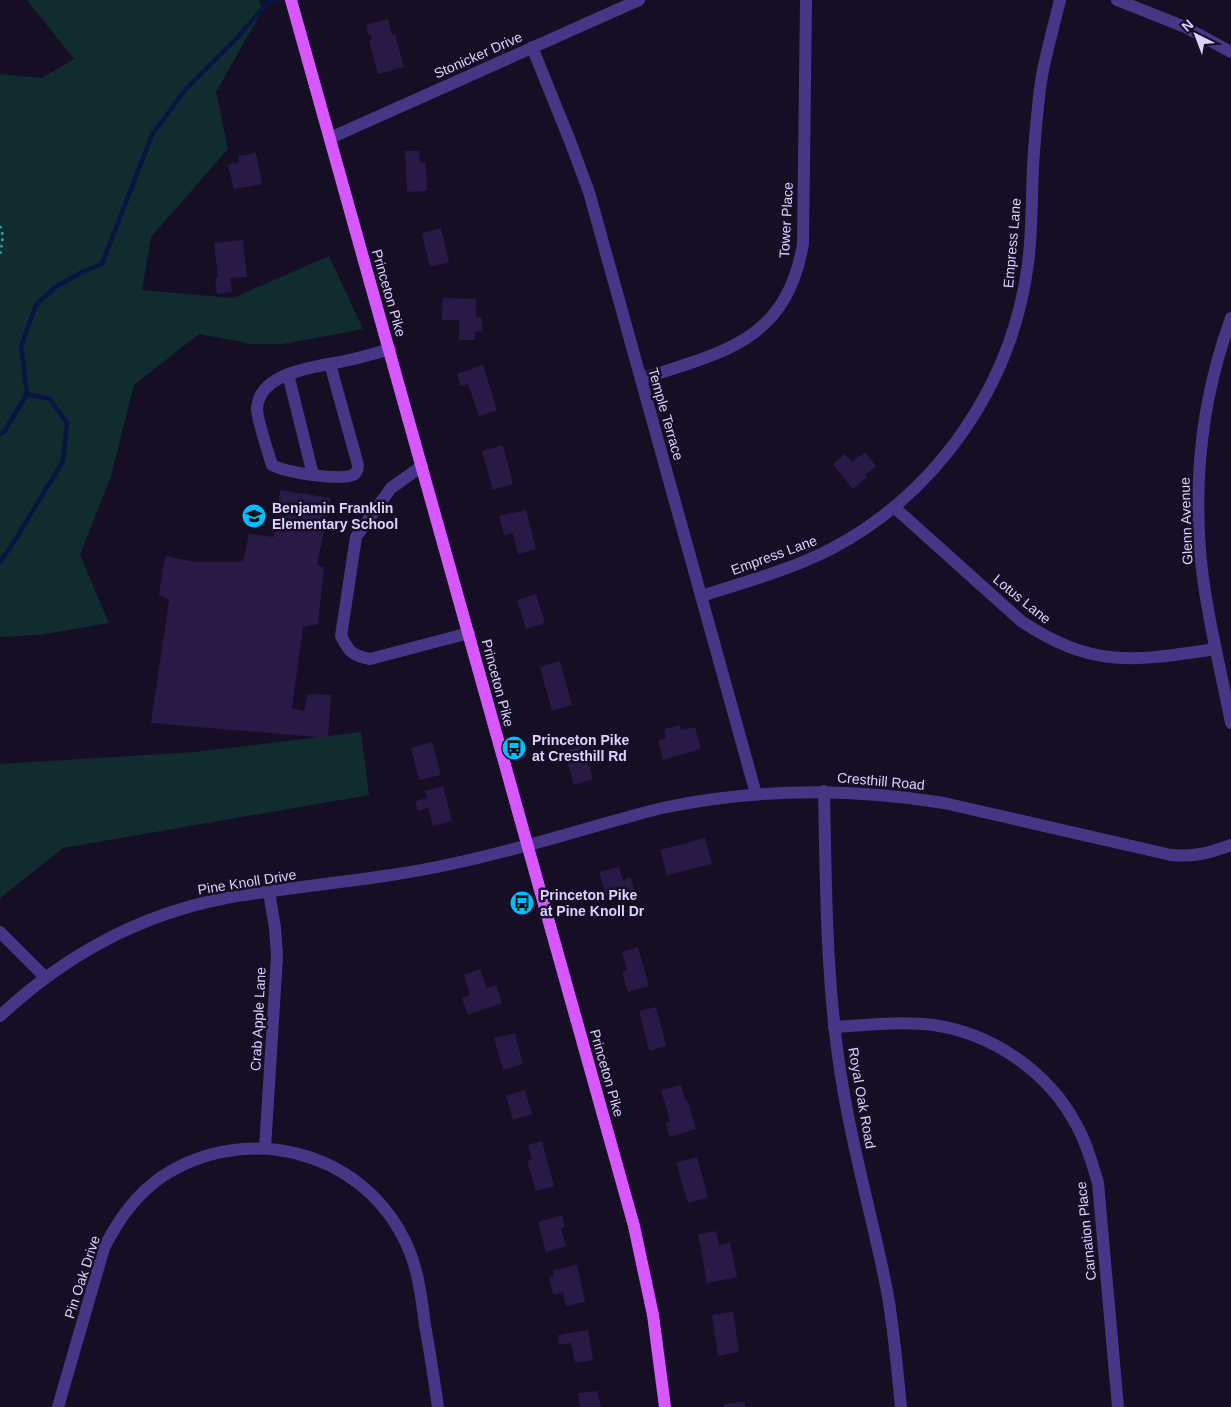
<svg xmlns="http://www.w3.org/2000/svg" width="1231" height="1407" font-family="Helvetica,sans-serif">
<rect width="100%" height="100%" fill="#150e25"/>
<g fill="#102c2f">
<path d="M27 0H259L262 11 216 92 228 149 151 237 142 290 233 298 329 256 363 329 283 344H252L199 334 134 385 111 476 80 555 109 623 39 635 0 637V74L42 78 74 59Z"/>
<path d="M361 732 369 795 63 848 0 898V764L195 752Z"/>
</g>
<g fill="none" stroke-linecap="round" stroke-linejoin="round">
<g stroke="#081543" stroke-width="4.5">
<path d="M0 434 4 432 27 394"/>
<path d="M0 562 12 545 63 461 67 423 50 399 27 394 21 346 36 305 54 288 82 272 102 264 152 135 185 90 237 38 267 3 276 0"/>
</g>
</g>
<g fill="#291946">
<path d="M388 19 392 35 395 34 404 67 378 74 369 40 372 39 371 34 368 35 366 25Z"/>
<path d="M405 151H419L420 163H426L427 191 407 192Z"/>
<path d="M256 153 262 184 234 189 228 165 239 162 238 156Z"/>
<path d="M441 228 449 262 430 267 422 233Z"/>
<path d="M243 240 247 277 230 278 232 292 217 294 215 278 218 277 214 243Z"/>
<path d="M443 298 476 299V317H482V332L475 331V340H459V320H442Z"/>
<path d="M483 365 497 410 479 416 468 384 461 386 457 374Z"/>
<path d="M503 445 513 484 493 490 482 451Z"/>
<path d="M865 452 876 466 865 475 867 477 853 489 833 464 845 454 852 462Z"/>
<path d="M280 490 331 498 317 564 324 568 318 624 303 627 292 708 304 711 308 694 331 695 328 738 151 723 169 600 159 595 165 556 195 562H243L249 534 274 537Z"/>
<path d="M526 510 536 549 518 554 513 533 504 535 499 516Z"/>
<path d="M536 594 545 623 526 629 517 600Z"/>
<path d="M560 661 572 705 552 711 540 667Z"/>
<path d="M680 725 681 730 695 727 701 749 663 760 658 741 666 738 664 729Z"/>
<path d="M432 742 441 775 419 780 411 748Z"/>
<path d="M583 746 593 779 574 785 564 751Z"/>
<path d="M443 786 452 821 433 826 428 808 418 811 415 801 427 798 425 791Z"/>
<path d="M705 838 712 864 667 875 660 850Z"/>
<path d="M619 867 623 880 631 877 635 893 608 901 599 872Z"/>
<path d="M638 947 649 986 628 992 622 972 627 970 622 952Z"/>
<path d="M480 969 487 988 496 985 502 1003 468 1015 462 998 470 995 464 975Z"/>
<path d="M656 1007 666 1046 649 1051 639 1011Z"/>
<path d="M515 1033 523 1064 503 1070 494 1038Z"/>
<path d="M681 1085 685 1100 687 1099 696 1129 670 1137 665 1123 670 1121 661 1090Z"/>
<path d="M525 1090 532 1114 513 1120 506 1096Z"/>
<path d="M542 1141 554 1186 536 1191 527 1161 532 1159 528 1145Z"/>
<path d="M697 1157 708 1197 688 1203 676 1163Z"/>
<path d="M562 1215 565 1227 561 1228 566 1246 546 1252 538 1222Z"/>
<path d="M716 1231 719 1245 730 1242 737 1277 707 1283 698 1234Z"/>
<path d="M577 1265 585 1302 566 1306 563 1292 553 1295 549 1277 554 1276 553 1270Z"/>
<path d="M733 1312 739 1352 718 1356 712 1315Z"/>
<path d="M588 1330 593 1360 575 1363 571 1343 559 1345 558 1335Z"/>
<path d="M597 1391 601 1407H580L578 1393Z"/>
<path d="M745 1402V1407H724V1404Z"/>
</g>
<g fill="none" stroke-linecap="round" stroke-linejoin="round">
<path stroke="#2baeb9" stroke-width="2.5" stroke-dasharray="2.5 4" stroke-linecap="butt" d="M0 226 3 236 0 256"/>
<g stroke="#453785" stroke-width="12">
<path d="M1117 0 1185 27 1231 52"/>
<path d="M532 47 570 141 589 192 756 794"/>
<path d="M330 138 639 0"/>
<path d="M1231 318C1204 392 1194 472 1200 551 1205 609 1220 666 1231 723"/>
<path d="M330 364 358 465C358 469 357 473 353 475 339 481 285 472 272 465 268 452 257 419 257 409 259 370 320 367 349 360 363 357 376 353 390 349"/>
<path d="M288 374 313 475"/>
<path d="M641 379C723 352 786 342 803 244L806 0"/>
<path d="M422 466 391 488 356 537 341 636C349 652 353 656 370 659L469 633"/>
<path d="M894 507 1021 621C1093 669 1135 661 1216 649"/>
<path d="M701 596C745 582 790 570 831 549 939 492 1013 383 1028 263 1033 226 1031 188 1034 151 1036 126 1038 100 1042 75 1047 50 1054 25 1060 0"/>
<path d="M824 791C826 891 826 990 843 1088 854 1156 874 1223 887 1291 894 1329 897 1368 901 1407"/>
<path d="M0 932 45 977"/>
<path d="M0 1016C62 958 137 916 221 899 297 885 375 881 451 864 505 853 557 837 610 822 629 817 648 811 667 807 760 788 851 788 944 803L1171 855C1195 857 1209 853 1231 845"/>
<path d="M834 1027C866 1025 900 1021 933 1025 992 1033 1049 1072 1077 1126 1087 1144 1092 1163 1098 1183L1118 1407"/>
<path d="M265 1148 277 957 275 928 269 892"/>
<path d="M58 1407 104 1248C118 1220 136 1194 163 1176 245 1123 358 1149 403 1237 418 1265 421 1295 425 1325 430 1352 434 1380 438 1407"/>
</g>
<path stroke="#d858ff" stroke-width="12" d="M291 0 634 1226 653 1315 665 1407"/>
</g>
<defs>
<symbol id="school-disc" viewBox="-11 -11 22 22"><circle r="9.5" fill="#00bffc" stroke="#150e25"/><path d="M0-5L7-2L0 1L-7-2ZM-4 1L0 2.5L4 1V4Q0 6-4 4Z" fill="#111"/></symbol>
<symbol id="bus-disc" viewBox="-11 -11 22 22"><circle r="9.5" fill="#00bffc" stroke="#150e25"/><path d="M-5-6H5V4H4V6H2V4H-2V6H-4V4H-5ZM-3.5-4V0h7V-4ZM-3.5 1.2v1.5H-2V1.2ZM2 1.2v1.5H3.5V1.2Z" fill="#111"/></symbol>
</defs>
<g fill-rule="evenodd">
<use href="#school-disc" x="240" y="502" width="28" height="28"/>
<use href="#bus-disc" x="500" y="734" width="28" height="28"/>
<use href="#bus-disc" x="508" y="889" width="28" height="28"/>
</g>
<g text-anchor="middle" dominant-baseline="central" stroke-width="5" stroke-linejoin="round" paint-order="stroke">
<g font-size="14" fill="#ddd1ff" stroke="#150e25">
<text transform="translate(478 55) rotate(-24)">Stonicker Drive</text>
<text transform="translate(786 220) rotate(-87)">Tower Place</text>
<text transform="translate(1012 243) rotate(-85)">Empress Lane</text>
<text transform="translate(389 293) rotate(74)">Princeton Pike</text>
<text transform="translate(666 414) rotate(74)">Temple Terrace</text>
<text transform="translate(1186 521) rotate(-92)">Glenn Avenue</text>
<text transform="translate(774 555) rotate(-20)">Empress Lane</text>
<text transform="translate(1022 599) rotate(39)">Lotus Lane</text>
<text transform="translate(498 683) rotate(75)">Princeton Pike</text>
<text transform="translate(881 781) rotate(5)">Cresthill Road</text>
<text transform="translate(247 882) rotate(-9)">Pine Knoll Drive</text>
<text transform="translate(258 1019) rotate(-87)">Crab Apple Lane</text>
<text transform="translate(607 1073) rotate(74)">Princeton Pike</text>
<text transform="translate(862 1098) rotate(80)">Royal Oak Road</text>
<text transform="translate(1086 1231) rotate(-96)">Carnation Place</text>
<text transform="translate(82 1277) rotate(-72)">Pin Oak Drive</text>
</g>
<g font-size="14" font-weight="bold" fill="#ddd1ff" stroke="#150e25" text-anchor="start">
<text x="272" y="508">Benjamin Franklin<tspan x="272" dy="16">Elementary School</tspan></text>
<text x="532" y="740">Princeton Pike<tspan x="532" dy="16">at Cresthill Rd</tspan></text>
<text x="540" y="895">Princeton Pike<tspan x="540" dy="16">at Pine Knoll Dr</tspan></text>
</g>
</g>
<g transform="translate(1196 35) rotate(318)" stroke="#150e25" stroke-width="4" paint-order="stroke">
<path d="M0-4L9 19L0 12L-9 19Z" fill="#ddd1ff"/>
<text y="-8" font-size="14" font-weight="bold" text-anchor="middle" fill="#ddd1ff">N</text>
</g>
</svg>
